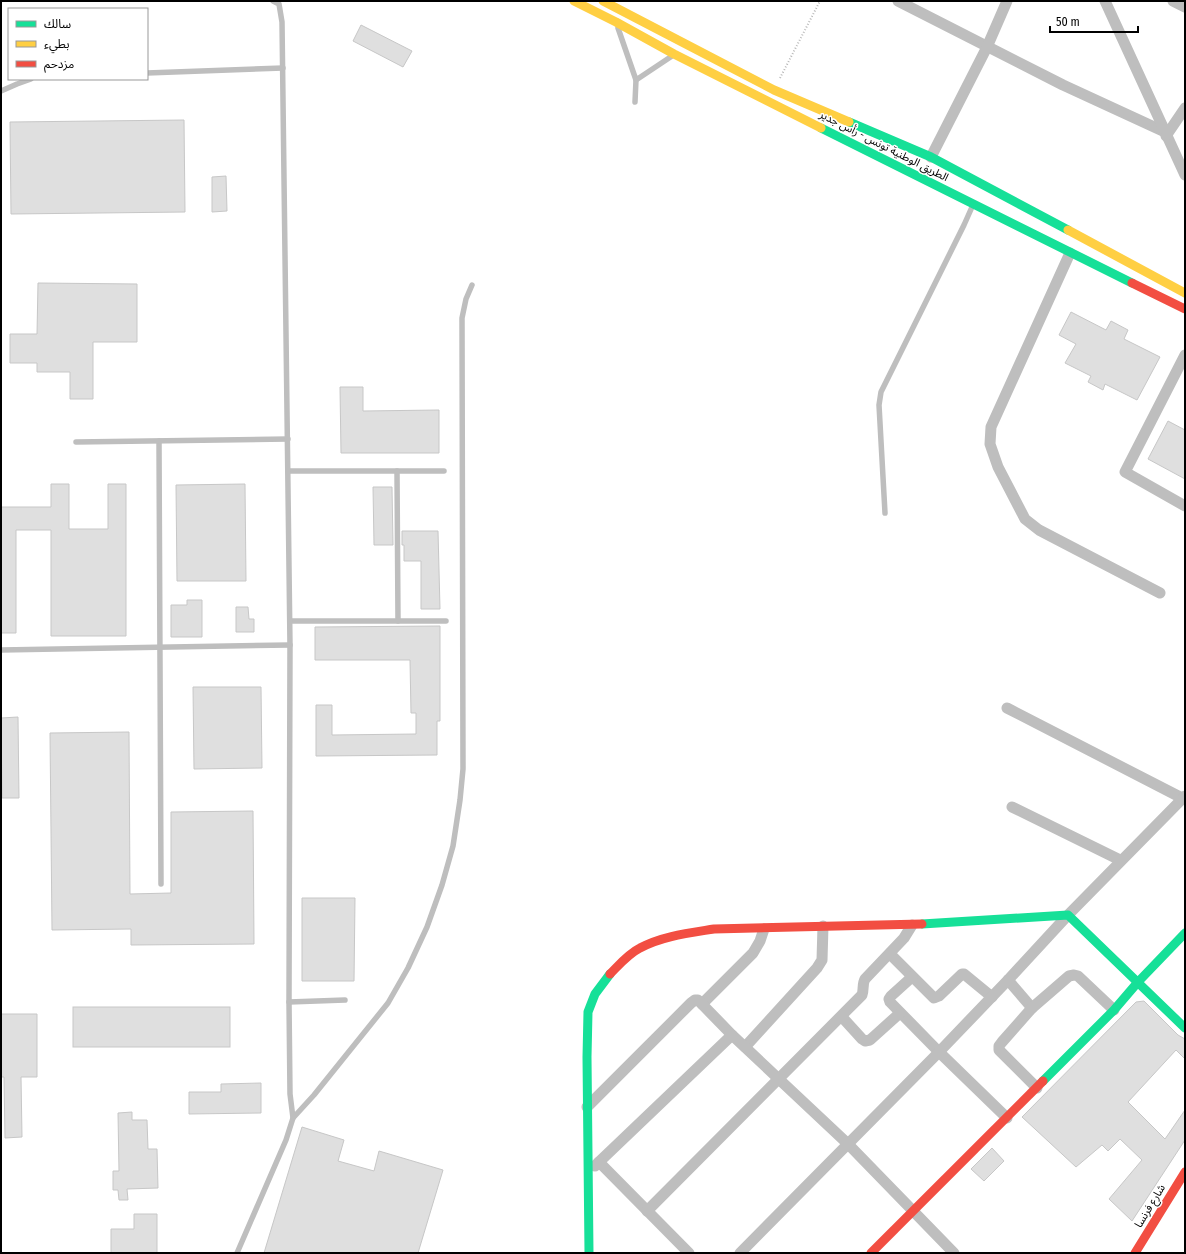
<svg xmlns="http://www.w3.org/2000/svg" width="1186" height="1254" font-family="'Fira Sans Condensed','Noto Sans Arabic',sans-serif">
<rect width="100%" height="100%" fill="#fff"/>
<g fill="#dfdfdf" stroke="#c7c7c7">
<path d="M361 25 412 51 403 67 353 41Z"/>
<path d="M184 120 185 212 11 214 10 122Z"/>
<path d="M226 176 227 211 212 212V177Z"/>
<path d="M38 283 137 284V342H93V399H70V372H37V363H10V334H37Z"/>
<path d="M1071 312 1106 330 1111 321 1128 330 1124 339 1160 357 1137 400 1105 384 1103 390 1088 382 1091 376 1065 363 1076 344 1059 335Z"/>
<path d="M340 387H363V411L439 410V453H341Z"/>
<path d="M1168 421 1185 430V479L1148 459Z"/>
<path d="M51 484H69V529H108V484H126V636H51V530H16V633H1V507H51Z"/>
<path d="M245 484 246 581H177L176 485Z"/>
<path d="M373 487H392L393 545H374Z"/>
<path d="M402 531H438L440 609H421V561H404V545H402Z"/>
<path d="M187 600H202V637H171V605H187Z"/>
<path d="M236 607H248L249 619H254V632H236Z"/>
<path d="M440 626V721H437V755L316 756V705H332V735L416 734V713H411L410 660H315V627Z"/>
<path d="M193 687H261L262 768 194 769Z"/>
<path d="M18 717 19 798H2L1 718Z"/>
<path d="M129 732 130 894 171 893V812L253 811 254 944 131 945V929L52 930 50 733Z"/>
<path d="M302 898H355L354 981H302Z"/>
<path d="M1144 1001 1178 1035 1185 1039V1059L1176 1050 1128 1102 1165 1139 1185 1110V1140L1132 1221 1109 1199 1142 1160 1120 1139 1108 1151 1102 1145 1076 1167 1022 1117 1136 1002Z"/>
<rect x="73" y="1007" width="157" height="40"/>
<path d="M1 1014H37V1077H21L22 1137 5 1138 4 1077H1Z"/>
<path d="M261 1083V1113L189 1114V1092H221V1084Z"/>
<path d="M132 1112V1120H147L148 1149H157L158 1188 127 1189 128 1200H119L118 1190H113V1171H119L118 1113Z"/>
<path d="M302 1127 344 1140 338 1161 374 1171 379 1151 443 1170 418 1253H264Z"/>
<path d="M992 1148 1004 1161 984 1181 971 1169Z"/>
<path d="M134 1214H157V1253H111V1229H134Z"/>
</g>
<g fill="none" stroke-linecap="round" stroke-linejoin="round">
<path stroke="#b9b9b9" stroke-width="2" stroke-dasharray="1 2" stroke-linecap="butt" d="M780 78 820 1"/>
<g stroke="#bebebe" stroke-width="5.5">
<path d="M618 28 636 80 672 56"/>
<path d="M147 73 283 68"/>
<path d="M1 91 17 84 31 79"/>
<path d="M635 102 636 80"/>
<path d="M159 441 161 884"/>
<path d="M76 442 288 439"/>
<path d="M288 471H444"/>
<path d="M397 471 398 621"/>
<path d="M885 513 879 405 881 392 964 225 972 207"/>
<path d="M290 621H446"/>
<path d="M1 650 290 645"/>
<path d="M289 1002 345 1000"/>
<path d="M293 1118 314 1095 388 1003 408 968 427 927 442 885 453 846 460 800 463 769 462 318 466 299 472 285"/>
<path d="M237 1253 286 1140 293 1118 290 1094 289 1002 290 645 282 22 279 4 273 1"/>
</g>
<g stroke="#bebebe" stroke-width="11">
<path d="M898 1 1063 85 1165 132"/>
<path d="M1105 1 1185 175"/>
<path d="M1173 1 1185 7"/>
<path d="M1166 136 1185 108"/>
<path d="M931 157 987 47 1007 1"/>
<path d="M1070 253 991 427 990 444 998 467 1025 519 1039 530 1160 593"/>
<path d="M1185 355 1125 472 1185 506"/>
<path d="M1007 708 1182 798"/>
<path d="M1012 807 1120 860"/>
<path d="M890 954 934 998 939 996 962 974H964L992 997"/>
<path d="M912 977 891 996 889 999 890 1002 939 1052 1007 1118"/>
<path d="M1008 980 1032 1008"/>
<path d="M702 1004 753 953 760 941 764 929"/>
<path d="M842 1017 862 1039 865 1041 870 1040 900 1013"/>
<path d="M745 1047 817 968 822 960 823 926"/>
<path d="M1037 1088 999 1050V1046L1002 1042 1032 1008 1069 976 1074 975 1078 976 1114 1010"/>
<path d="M587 1107 691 1003 695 1000H698L732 1035 848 1144 954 1253"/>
<path d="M599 1162 732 1035"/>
<path d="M595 1166 599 1162 689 1253"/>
<path d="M647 1211 862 995C864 990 862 984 865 979L904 938 912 925"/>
<path d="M740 1253 939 1052 1008 980 1068 915 1185 796"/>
</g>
<g stroke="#16e098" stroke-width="9">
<path d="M849 122 931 157 1068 230"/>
<path d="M821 128 1132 283"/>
<path d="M922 924 1068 915 1185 1028"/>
<path d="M1043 1081 1114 1010 1138 982 1185 933"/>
<path d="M589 1253 587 1057 588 1012 595 994 610 974"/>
</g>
<g stroke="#ffcf43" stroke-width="9">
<path d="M574 1 616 22 674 54 821 128"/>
<path d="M603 1 774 90 849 122"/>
<path d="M1068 230 1185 293"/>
</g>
<g stroke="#f24e42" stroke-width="9">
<path d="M1132 283 1185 309"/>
<path d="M610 974C619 965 628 954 640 948 662 936 689 933 714 929L922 924"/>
<path d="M871 1253 1043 1081"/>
<path d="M1135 1253 1185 1172"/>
</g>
</g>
<g text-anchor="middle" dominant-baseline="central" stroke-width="3" stroke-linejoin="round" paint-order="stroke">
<g font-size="11" fill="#000" stroke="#fff">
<text transform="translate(884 146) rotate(27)">الطريق الوطنية تونس - رأس جدير</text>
<text transform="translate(1150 1206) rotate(-59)">شارع فرنسا</text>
</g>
</g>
<rect width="1186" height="1254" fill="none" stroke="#000000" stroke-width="4"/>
<rect x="8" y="8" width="140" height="72" fill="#ffffff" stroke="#999999"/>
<rect x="16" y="21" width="20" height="6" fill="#16e098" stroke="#999999"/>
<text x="44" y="28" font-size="12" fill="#000000">سالك</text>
<rect x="16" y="41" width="20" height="6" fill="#ffcf43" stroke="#999999"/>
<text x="44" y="48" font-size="12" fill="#000000">بطيء</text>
<rect x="16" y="61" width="20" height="6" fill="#f24e42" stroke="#999999"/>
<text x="44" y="68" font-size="12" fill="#000000">مزدحم</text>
<path d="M1050 26v6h88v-6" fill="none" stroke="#000000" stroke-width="2"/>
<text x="1056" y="26" font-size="12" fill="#000000" stroke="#ffffff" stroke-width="3" paint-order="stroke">50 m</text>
</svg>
